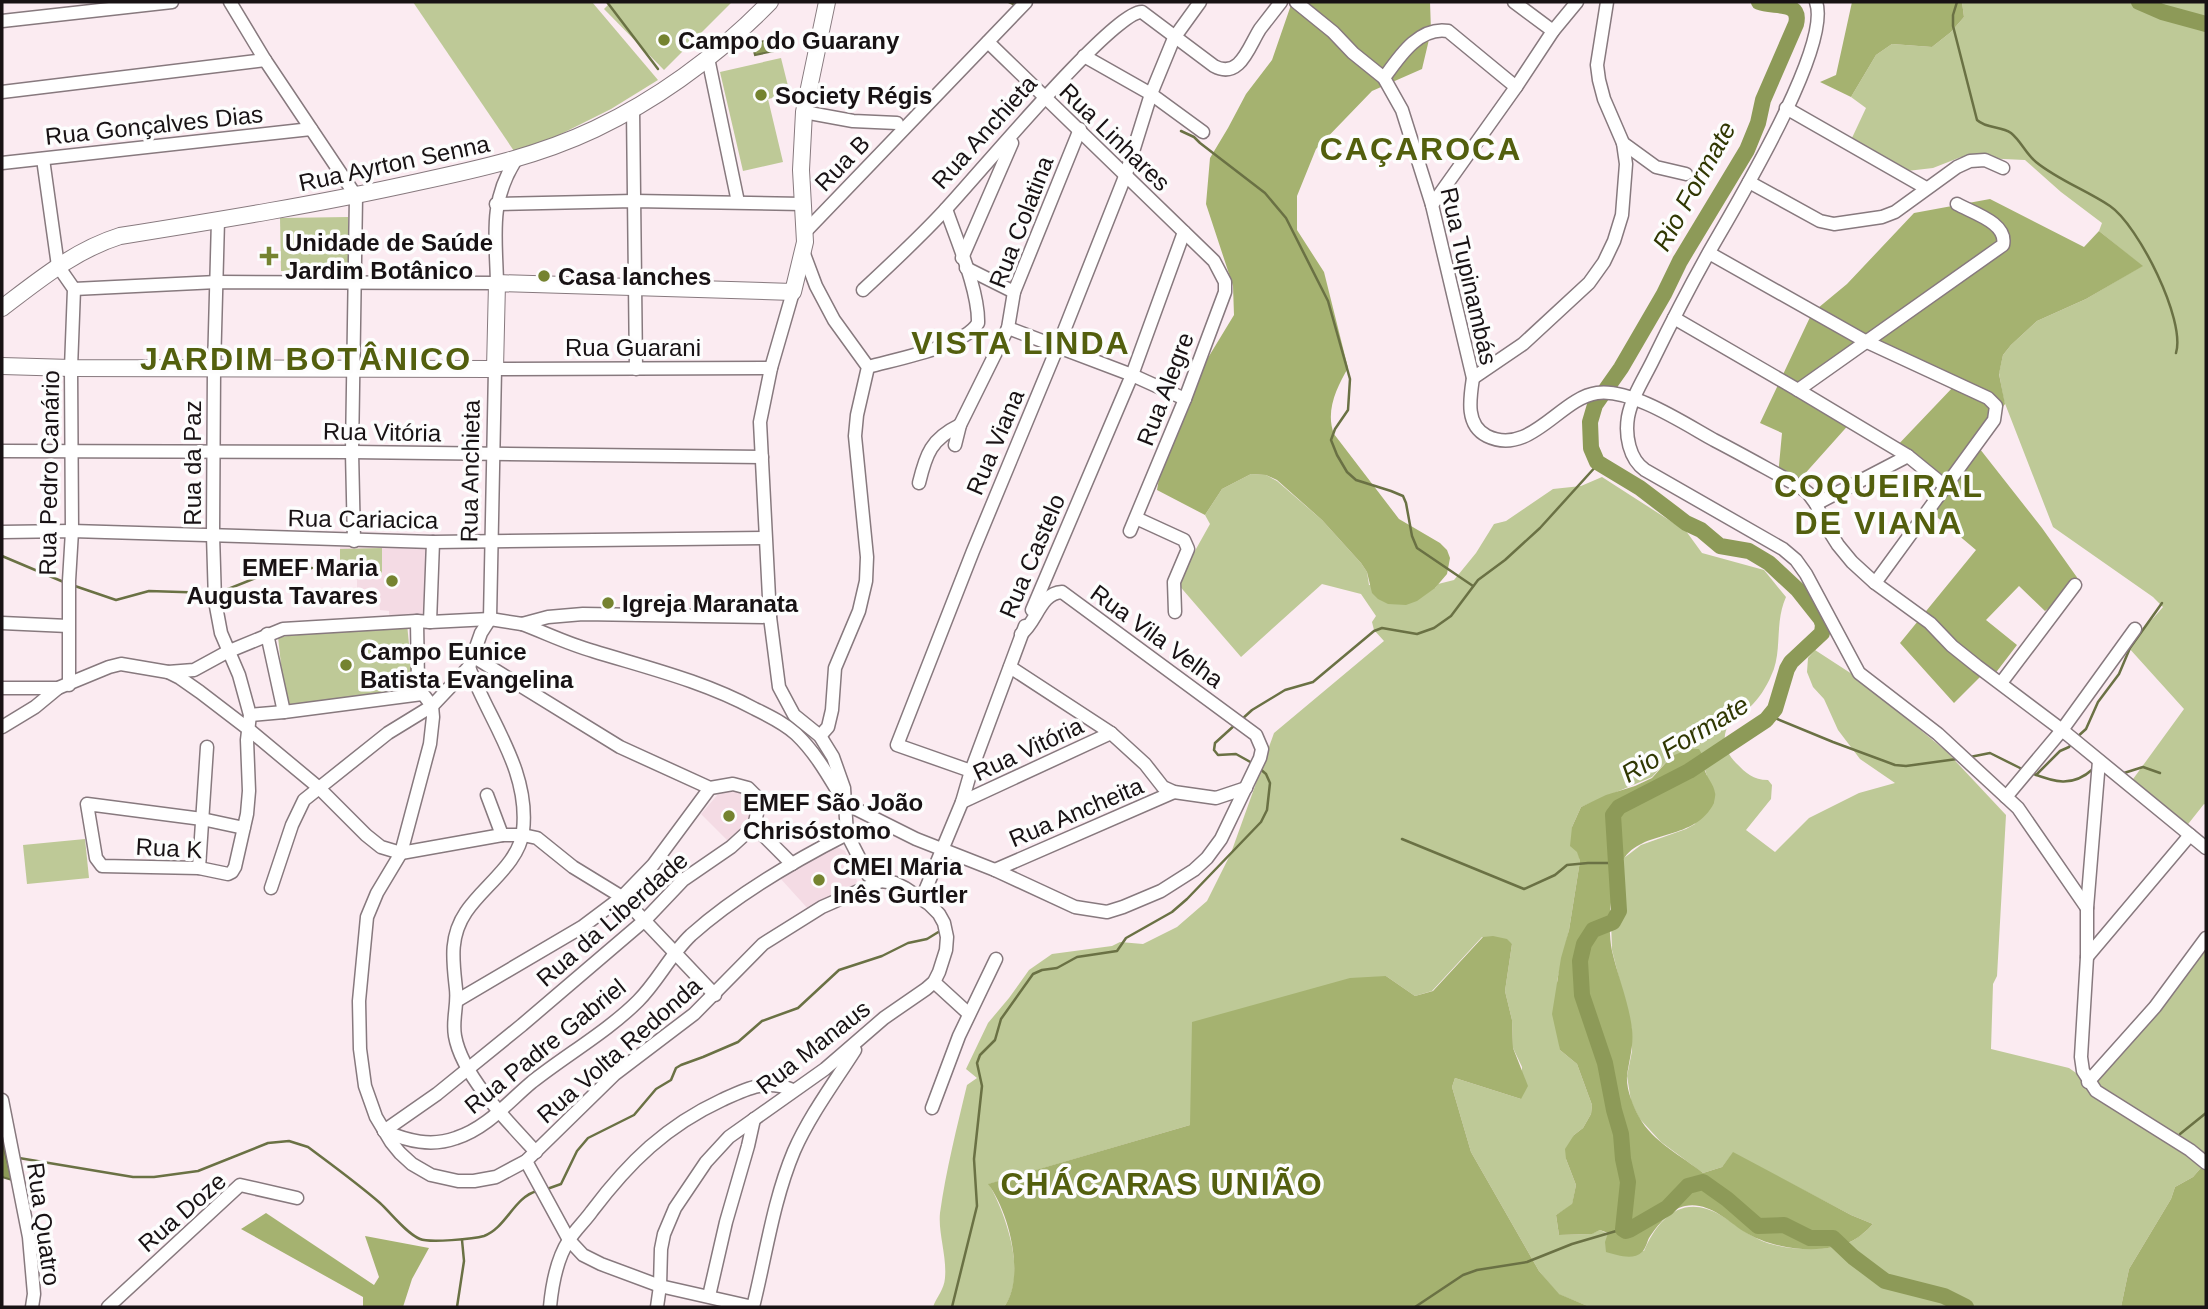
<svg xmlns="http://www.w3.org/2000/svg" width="2208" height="1309" font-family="Helvetica,sans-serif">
<rect width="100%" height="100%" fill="#fbebf1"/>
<g fill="#f4dbe4">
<path d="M340 547H429L427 610 421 616 389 615V611L380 610 379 598H370L369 589H357V576H340Z"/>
<path d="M726 789 739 790 750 797 754 804V817L729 842 701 814 720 792Z"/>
<path d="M837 847 845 851 857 881 855 885 810 911 780 878 813 858Z"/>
</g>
<g fill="#bec997" fill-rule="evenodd">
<path d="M413 2H592L658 80 611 109 557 136 514 151Z"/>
<path d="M611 2H732L664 70 604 9Z"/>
<path d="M1962 2H2206V805L2204 804 2185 828 2128 786 2184 709 2128 647 2163 607 2153 597 2053 527 2004 401 1999 373 2003 355 2011 345 2037 321 2086 299 2142 266 2099 231 2102 223 2061 192 2025 160 1961 157 1933 168 1907 171 1890 160 1851 140 1866 108 1851 97 1876 55 1892 44 1932 47 1951 32 1964 17Z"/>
<path d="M781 58 790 94 768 99 783 162 743 171 720 72Z"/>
<path d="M348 217 349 269 281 271 280 218Z"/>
<path d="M1251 474 1266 475 1277 481 1322 520 1361 563 1367 572 1369 585 1435 588 1438 584 1454 580 1476 553 1494 524 1506 521 1553 489 1581 486 1602 477 1686 531 1702 553 1764 570 1786 597C1774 623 1783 652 1771 676 1767 686 1758 700 1750 707 1745 712 1737 715 1732 720 1720 734 1724 751 1736 763 1746 773 1753 780 1768 780L1772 785 1771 799 1746 830 1775 852 1809 818 1859 793 1895 783 1860 759 1838 730 1824 699 1813 687 1807 672 1808 658 1815 650 1855 676 1946 751 2006 815 1997 976 1993 984 1991 1049 2069 1068 2092 1084 2206 939V1162L2193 1177 2175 1187 2171 1199 2129 1269 2121 1307H1590L1558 1294 1539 1271 1471 1152 1452 1087 1455 1078 1521 1099 1522 1067 1513 1048 1512 1020 1505 991 1512 944 1482 937 1432 991 1415 996 1386 976 1190 1125 989 1184C1006 1215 1028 1275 1004 1307H933C937 1296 944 1290 945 1278 947 1256 938 1233 940 1213 946 1170 957 1127 967 1085L977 1078 966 1069 988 1023 1009 998 1029 970 1052 954 1112 946 1120 942 1143 944 1177 927 1207 901 1231 853 1274 733 1384 641 1374 630 1372 622 1376 616 1361 594 1322 584 1241 657 1177 583 1210 524 1205 515 1222 489ZM1672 756 1704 767 1707 776 1695 824 1686 829 1641 845 1624 858 1616 875 1613 889 1611 921 1612 950 1632 1030V1051L1627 1076 1631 1101 1639 1118 1661 1142 1703 1173 1722 1167 1733 1153 1851 1215 1873 1224C1868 1229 1860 1237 1852 1241 1829 1253 1781 1251 1758 1239 1745 1233 1734 1223 1722 1216 1684 1193 1659 1216 1644 1251L1600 1230 1591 1234 1559 1235 1556 1215 1572 1205 1576 1185 1566 1159 1574 1135 1583 1128 1591 1114 1592 1105 1577 1064 1560 1050 1557 981 1569 930 1580 861 1572 827 1581 807 1652 777Z"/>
<path d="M382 548V575L340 576V549Z"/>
<path d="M407 624 414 694 286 710 278 637Z"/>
<path d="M85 839 89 878 27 884 23 845Z"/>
</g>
<g fill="#a5b270">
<path d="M1292 2H1430L1431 31 1422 69 1372 91 1316 149 1297 196V230L1324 272 1348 368C1337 387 1325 411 1334 434L1399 519 1440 543 1447 550 1450 558 1447 574 1435 588 1417 601 1406 605 1388 604 1378 599 1372 593 1367 572 1361 563 1322 520 1277 480 1266 475 1251 474 1222 489 1205 515 1157 490 1160 473 1203 366 1234 315 1233 286 1206 204 1210 158 1228 128 1246 94 1272 60Z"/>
<path d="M1852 2H1962L1964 17 1951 32 1932 47 1892 44 1876 55 1851 97 1820 82 1836 75Z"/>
<path d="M1990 199 2084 247 2099 231 2143 266 2086 299 2037 321 2011 345 2003 355 1999 374 2005 404 1976 444 2042 528 2081 583 2045 611 2019 586 1986 620 2017 645 1991 679 1984 673 1954 703 1900 643 1976 550 1925 507 1939 490 1894 449 1955 385 1875 343 1798 389 1852 421 1793 487 1778 476 1782 433 1760 423 1812 313 1847 284 1914 213Z"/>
<path d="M1689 749H1699C1706 760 1702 757 1704 768 1706 777 1714 784 1715 793 1716 794 1714 802 1714 803 1695 841 1646 829 1625 857 1610 877 1607 928 1612 951 1618 977 1629 1003 1632 1029 1634 1046 1629 1060 1627 1076 1626 1089 1633 1106 1639 1117 1653 1142 1682 1156 1703 1173L1722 1167 1733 1152 1851 1215 1873 1224C1867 1230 1860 1237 1852 1241 1821 1256 1771 1249 1743 1231 1727 1220 1707 1201 1685 1206 1670 1209 1657 1226 1649 1238 1647 1242 1646 1248 1642 1252 1633 1261 1617 1255 1606 1252L1605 1242 1608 1233 1600 1230 1592 1234 1559 1235 1556 1215 1572 1204 1576 1185 1566 1159 1565 1149 1574 1135 1583 1128 1591 1114 1592 1105 1577 1064 1560 1050 1552 1014 1561 958 1569 930 1580 861 1577 852 1570 846 1572 827 1581 807 1606 795 1635 786 1652 778 1672 756Z"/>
<path d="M1493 936 1507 939 1512 944 1505 991 1512 1020 1513 1048 1528 1086 1521 1099 1455 1078 1452 1087 1471 1152 1539 1271 1559 1294 1590 1307H1004C1026 1278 1009 1211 988 1184L1190 1125 1192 1022 1350 978 1386 976 1415 996 1433 991 1483 937Z"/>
<path d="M2206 1162V1307H2121L2129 1269 2171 1199 2175 1187 2193 1177Z"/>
<path d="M266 1213 374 1285 379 1277 365 1236 429 1248 412 1279 403 1307H363V1297L241 1229Z"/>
</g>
<g fill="#8d9a58" stroke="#6a7144" stroke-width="2">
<path d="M776 38 779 50 755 55 752 44Z"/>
<path d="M2 1141 12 1180 2 1177Z"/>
</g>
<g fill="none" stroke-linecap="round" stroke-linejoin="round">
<g stroke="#6a7144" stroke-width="2.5">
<path d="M607 2 658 69"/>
<path d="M1009 2 1018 6"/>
<path d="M1957 2 1953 15V26L1977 120C1987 129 2001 126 2011 133 2021 141 2026 154 2036 162 2058 180 2086 190 2110 206 2138 225 2186 320 2176 353"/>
<path d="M1181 131 1194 137 1200 143 1265 193 1286 218 1328 301 1350 379 1348 410 1335 429 1331 440 1337 455 1347 472 1356 480 1391 491 1403 496 1406 503 1412 536 1417 548 1473 586"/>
<path d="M2 556 66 583"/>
<path d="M72 585 116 600 149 591 212 593"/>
<path d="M218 593 268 573 312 568"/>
<path d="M1770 716 1833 742 1895 765 1906 766 1957 759"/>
<path d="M1241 720 1252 710 1285 690 1313 682 1374 631 1382 628 1417 634 1434 628 1451 616 1478 580 1505 560 1540 528 1598 464"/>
<path d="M1236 724 1215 743 1214 750 1218 755 1236 754 1254 764"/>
<path d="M2076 738 2086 729 2098 702 2119 674 2130 648 2162 603"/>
<path d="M1970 757 1990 753 2022 769"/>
<path d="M2031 773C2054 782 2072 788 2093 769"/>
<path d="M2124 773 2143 767 2160 773"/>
<path d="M2036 775 2060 751 2069 747 2072 743"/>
<path d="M1402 839 1524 889 1555 875 1567 865 1588 863H1615"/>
<path d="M2180 1134 2206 1113"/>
<path d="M19 1158 133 1177H154L198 1171 268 1143 289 1141 308 1147C332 1165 357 1183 380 1203 391 1213 406 1233 420 1239 429 1243 474 1239 484 1236 506 1228 514 1197 537 1191"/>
<path d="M547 1189 561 1184 577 1151 588 1138 634 1115 656 1089 671 1080 676 1068 681 1065 703 1057 738 1042 762 1021 798 1008 839 970 882 956 908 943 927 939 940 931"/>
<path d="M457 1307 464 1261 462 1240"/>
<path d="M952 1307 977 1206 974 1159 981 1095 982 1086 977 1063 980 1055 995 1040 1001 1019 1033 974 1042 970 1057 968 1077 957 1117 951 1126 938 1172 912 1187 899 1261 822 1267 810 1270 783 1266 774 1259 768"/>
<path d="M1415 1307 1463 1275 1477 1270 1527 1262 1572 1244 1623 1229"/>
</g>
<g stroke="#8d9a58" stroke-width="16">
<path d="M1759 2C1773 8 1802 0 1796 24L1763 100 1758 123 1747 150 1680 261 1664 294 1621 368 1595 405 1590 422 1591 448 1597 462 1640 488 1686 523 1701 530 1720 546 1749 551 1769 563 1798 590 1821 619 1823 625 1822 633 1791 662 1787 669 1775 709 1766 720 1689 771 1619 807 1613 815 1619 911 1613 922 1593 930 1584 944 1580 961 1582 995 1605 1063 1614 1110 1621 1134 1623 1159 1628 1182 1623 1229 1626 1231 1629 1230 1667 1208 1688 1186 1703 1182 1727 1199 1758 1226 1784 1225 1810 1238H1833L1853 1257 1885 1281 1944 1296 1966 1307"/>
<path d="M2139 2 2162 12 2206 24"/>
</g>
<defs>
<g id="minor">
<path d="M230 2 265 60 356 196 352 452 354 541"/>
<path d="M1296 2 1333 32 1353 53 1384 78 1402 110 1432 205 1473 378C1470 398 1465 425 1487 436 1530 457 1560 398 1597 393 1631 388 1685 424 1714 440 1743 455 1771 471 1799 486L1808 493 1816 504 1826 526 1838 545 1852 562 1875 583 1930 623 1952 646 1977 666 2062 730 2206 848"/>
<path d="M1514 2 1553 31"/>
<path d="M1607 2 1597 65 1599 80 1604 99 1623 143 1656 167 1686 174"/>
<path d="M1816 2C1832 47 1734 208 1708 254 1689 288 1671 323 1654 358 1645 377 1632 396 1628 417 1625 435 1629 459 1645 470L1783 549 1796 560 1806 574 1859 673 1938 734 2018 808 2087 908"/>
<path d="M2 21 172 2"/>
<path d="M988 42 1214 261 1225 282V292L1185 399 1130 531"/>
<path d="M1084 56 1151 94 1203 132"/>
<path d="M708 58 738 202"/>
<path d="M1384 78C1399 57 1419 26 1448 31L1516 87"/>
<path d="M2 92 265 60"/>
<path d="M633 108 636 369"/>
<path d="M1786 108 1926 188"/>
<path d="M804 112 853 121 897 123"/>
<path d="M43 159 58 266 74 289 71 368 72 531 69 581V685"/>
<path d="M2 163 311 129"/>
<path d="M1749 182 1820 221 1834 224 1882 217 1895 212 1957 167 1970 161 1985 160 2003 168"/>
<path d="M496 204 634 201 803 204"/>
<path d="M1432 205 1516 87 1553 31 1577 2"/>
<path d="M218 220 214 369 213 535 215 601 221 633 239 675 250 715 247 740 249 791 247 814 235 867 232 872 228 874 199 868 102 866 96 858 87 804 202 819 244 828"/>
<path d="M805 232 1026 2"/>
<path d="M1709 253 1865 341 1988 398 1996 406 1994 420 1875 583"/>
<path d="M804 254 816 286 834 320 868 367 857 415 855 436 867 557 866 581 859 611 835 668 832 710 828 727 820 736"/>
<path d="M962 258 1012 143"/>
<path d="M966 268 1014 292"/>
<path d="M74 289 217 282 497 283C496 236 489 203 515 161"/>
<path d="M863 290C891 264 918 239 944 211 972 182 1114 10 1142 12L1214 66C1240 80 1249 46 1260 29 1267 20 1274 11 1281 2"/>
<path d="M1674 318 1798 390"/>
<path d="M1008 328 1132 375 1185 399"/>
<path d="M868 367C896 359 964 347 978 323 979 291 957 241 946 209"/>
<path d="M1473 378 1523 344 1589 283 1604 262 1614 241 1622 215 1626 164 1623 143"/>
<path d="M955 445 960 425 1008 328 1014 292 1080 129"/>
<path d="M2 451 352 452 762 457"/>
<path d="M919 483C926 454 931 439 960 425"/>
<path d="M1946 487 1908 456 1798 390 2003 245C2008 223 1973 213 1957 204"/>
<path d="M1816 504 1908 456"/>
<path d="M1136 518 1184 540 1188 549 1174 582 1175 612"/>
<path d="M2 532 72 531 433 542 765 538"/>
<path d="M1032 610 1132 375 1184 232"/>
<path d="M490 619 495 369 771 368"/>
<path d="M417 621 418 683 420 690 432 706 433 717 430 744 401 853 377 893 367 917 359 1001 360 1049 365 1086 376 1117 391 1142 400 1153 412 1164 431 1175 458 1181H474L496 1177 526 1161 615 1074 694 1014 763 944 822 907 881 881"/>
<path d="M430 622 433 542"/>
<path d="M2 623 68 626"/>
<path d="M522 624C546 633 568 644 593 651 648 668 703 681 755 709 769 716 784 723 796 734 816 753 829 777 843 800"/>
<path d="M267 634 284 712"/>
<path d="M469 667C489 721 530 770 523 831 519 864 483 886 466 912 449 937 453 961 456 989 458 1005 452 1020 455 1036 462 1076 509 1123 536 1152"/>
<path d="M1010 667 1111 733 1145 764 1163 787 1174 792 1216 798 1246 788"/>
<path d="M168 672 180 678 200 692 247 728 318 787 366 835 381 847 401 853 502 835H523L537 838 573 867 622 897 715 995"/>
<path d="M2001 683 2075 585"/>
<path d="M2 688H58L109 667 121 664 168 672 194 670 227 652 283 629 417 621 430 622 490 619 522 624 548 617 583 614 770 617"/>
<path d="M250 715 284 712 422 694"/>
<path d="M2 727 35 707 58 688"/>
<path d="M2099 761 2087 908V957L2081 1057 2083 1071 2096 1091 2190 1150 2206 1163"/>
<path d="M971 771 897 745 973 551 1058 346 1126 174 1151 94 1174 38 1200 2"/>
<path d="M487 795 502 835"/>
<path d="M2006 797 2062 730 2135 629"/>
<path d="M962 802 1111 733"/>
<path d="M844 803 916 839 995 870 1075 907 1107 912 1123 907 1161 891 1194 870 1207 858 1221 839 1260 758 1262 749 1256 735 1062 592C1040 593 1037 622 1021 634"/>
<path d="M754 826 792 864"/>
<path d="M199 868 207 747"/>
<path d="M995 870 1174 792"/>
<path d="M271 888 292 825 304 800 388 733 432 706 469 667 481 633 490 619"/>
<path d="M922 898 962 802 971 771 1025 626"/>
<path d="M2087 957 2190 835"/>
<path d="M934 982 969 1014"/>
<path d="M458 1000 582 927 622 897 653 865 710 788"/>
<path d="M2088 1082 2155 1007 2206 938"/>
<path d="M2 1100 29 1237 34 1294 32 1307"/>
<path d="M932 1108 959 1036 996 959"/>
<path d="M384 1131 437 1094 522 1025 645 920 683 880 731 847 754 826 759 805V799L748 788 733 784 710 788 620 747 474 657"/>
<path d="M384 1131C408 1141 431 1147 456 1138 487 1128 508 1102 532 1082 566 1055 608 1031 638 1001 658 981 670 955 691 935 737 894 792 862 847 834"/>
<path d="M526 1161 569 1240 583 1255 601 1264 660 1286 753 1307"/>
<path d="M709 1296 726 1222 748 1146 754 1119"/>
<path d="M108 1307 240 1185 297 1198"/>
<path d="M550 1307C552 1285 556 1260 569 1240 575 1230 585 1221 592 1211 629 1162 666 1126 722 1100 748 1088 765 1079 793 1090"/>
<path d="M657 1307 660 1286 661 1249 664 1234 675 1208 706 1162 729 1137 825 1069 884 1018 926 989 934 982 939 972 946 950 947 937 944 923 939 914 929 904 905 888 895 883 881 881 868 875 847 834 844 788 833 757 820 736 794 715 779 687 770 617 760 422 771 368 793 292"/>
<path d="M753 1307C766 1255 773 1201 794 1151 810 1115 834 1083 855 1050"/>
</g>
<g id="major">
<path d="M2 308C39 280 75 250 120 236 220 220 319 204 418 182 479 169 538 156 595 129 660 98 720 53 770 2"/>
<path d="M2 366 71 368 495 369 497 283 793 292 805 242 801 170 804 112 827 2"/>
</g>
</defs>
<use href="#minor" stroke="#87797e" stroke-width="15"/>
<use href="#major" stroke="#87797e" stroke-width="18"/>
<use href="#minor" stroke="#fff" stroke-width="12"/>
<use href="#major" stroke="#fff" stroke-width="16"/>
</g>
<g fill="#758330" stroke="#fdfdfd" stroke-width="2.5">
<circle cx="664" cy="40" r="7"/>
<circle cx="761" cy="95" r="7"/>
<path d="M265.5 245.5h7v7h7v7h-7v7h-7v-7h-7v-7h7z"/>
<circle cx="544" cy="276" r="7"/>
<circle cx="392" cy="581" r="7"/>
<circle cx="608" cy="603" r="7"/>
<circle cx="346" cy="665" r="7"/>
<circle cx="729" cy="816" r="7"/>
<circle cx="819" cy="880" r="7"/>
</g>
<g text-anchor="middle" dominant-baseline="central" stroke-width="7" stroke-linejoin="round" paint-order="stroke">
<g font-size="24" font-weight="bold" fill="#181214" stroke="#fdfdfd" text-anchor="start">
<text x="678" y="40">Campo do Guarany</text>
<text x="775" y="95">Society Régis</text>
<text x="285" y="242">Unidade de Saúde<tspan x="285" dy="28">Jardim Botânico</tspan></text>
<text x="558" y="276">Casa lanches</text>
<text x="378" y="567" text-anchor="end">EMEF Maria<tspan x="378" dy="28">Augusta Tavares</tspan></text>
<text x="622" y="603">Igreja Maranata</text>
<text x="360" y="651">Campo Eunice<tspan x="360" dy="28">Batista Evangelina</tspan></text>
<text x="743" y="802">EMEF São João<tspan x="743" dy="28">Chrisóstomo</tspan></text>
<text x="833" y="866">CMEI Maria<tspan x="833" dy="28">Inês Gurtler</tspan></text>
</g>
<g font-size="24" fill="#181214" stroke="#fdfdfd">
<text transform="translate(154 125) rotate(-6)">Rua Gonçalves Dias</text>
<text transform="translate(984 132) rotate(-48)">Rua Anchieta</text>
<text transform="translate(1115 137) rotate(44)">Rua Linhares</text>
<text transform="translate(394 163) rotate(-12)">Rua Ayrton Senna</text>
<text transform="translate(842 163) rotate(-46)">Rua B</text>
<text transform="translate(1021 222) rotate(-69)">Rua Colatina</text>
<text transform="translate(1469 276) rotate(77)">Rua Tupinambás</text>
<text x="633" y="347">Rua Guarani</text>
<text transform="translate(1165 389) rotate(-69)">Rua Alegre</text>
<text transform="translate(382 432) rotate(1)">Rua Vitória</text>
<text transform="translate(995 442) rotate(-67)">Rua Viana</text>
<text transform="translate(192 463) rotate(-90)">Rua da Paz</text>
<text transform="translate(470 471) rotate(-89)">Rua Anchieta</text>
<text transform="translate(49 473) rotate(-89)">Rua Pedro Canário</text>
<text transform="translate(363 519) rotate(1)">Rua Cariacica</text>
<text transform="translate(1032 556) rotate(-67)">Rua Castelo</text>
<text transform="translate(1157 636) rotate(36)">Rua Vila Velha</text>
<text transform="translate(1028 749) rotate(-25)">Rua Vitória</text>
<text transform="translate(1076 812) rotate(-23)">Rua Ancheita</text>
<text transform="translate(169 848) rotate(3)">Rua K</text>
<text transform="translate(612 919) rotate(-41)">Rua da Liberdade</text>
<text transform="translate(545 1046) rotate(-39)">Rua Padre Gabriel</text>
<text transform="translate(813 1047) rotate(-38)">Rua Manaus</text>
<text transform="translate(619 1050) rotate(-41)">Rua Volta Redonda</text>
<text transform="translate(182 1212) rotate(-41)">Rua Doze</text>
<text transform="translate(44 1224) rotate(82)">Rua Quatro</text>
</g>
<g font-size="26" font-style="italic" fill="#303702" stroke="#fdfdfd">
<text transform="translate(1694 186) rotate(-61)">Rio Formate</text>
<text transform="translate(1685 739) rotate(-31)">Rio Formate</text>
</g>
<g font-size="32" font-weight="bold" letter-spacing="2" fill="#535f0e" stroke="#fdfdfd">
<text x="1421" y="149">CAÇAROCA</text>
<text x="1021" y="343">VISTA LINDA</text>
<text x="306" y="359">JARDIM BOTÂNICO</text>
<text x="1879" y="486">COQUEIRAL<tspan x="1879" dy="37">DE VIANA</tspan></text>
<text x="1162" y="1184">CHÁCARAS UNIÃO</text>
</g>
</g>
<rect width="2208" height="1309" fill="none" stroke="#181214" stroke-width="7"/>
</svg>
